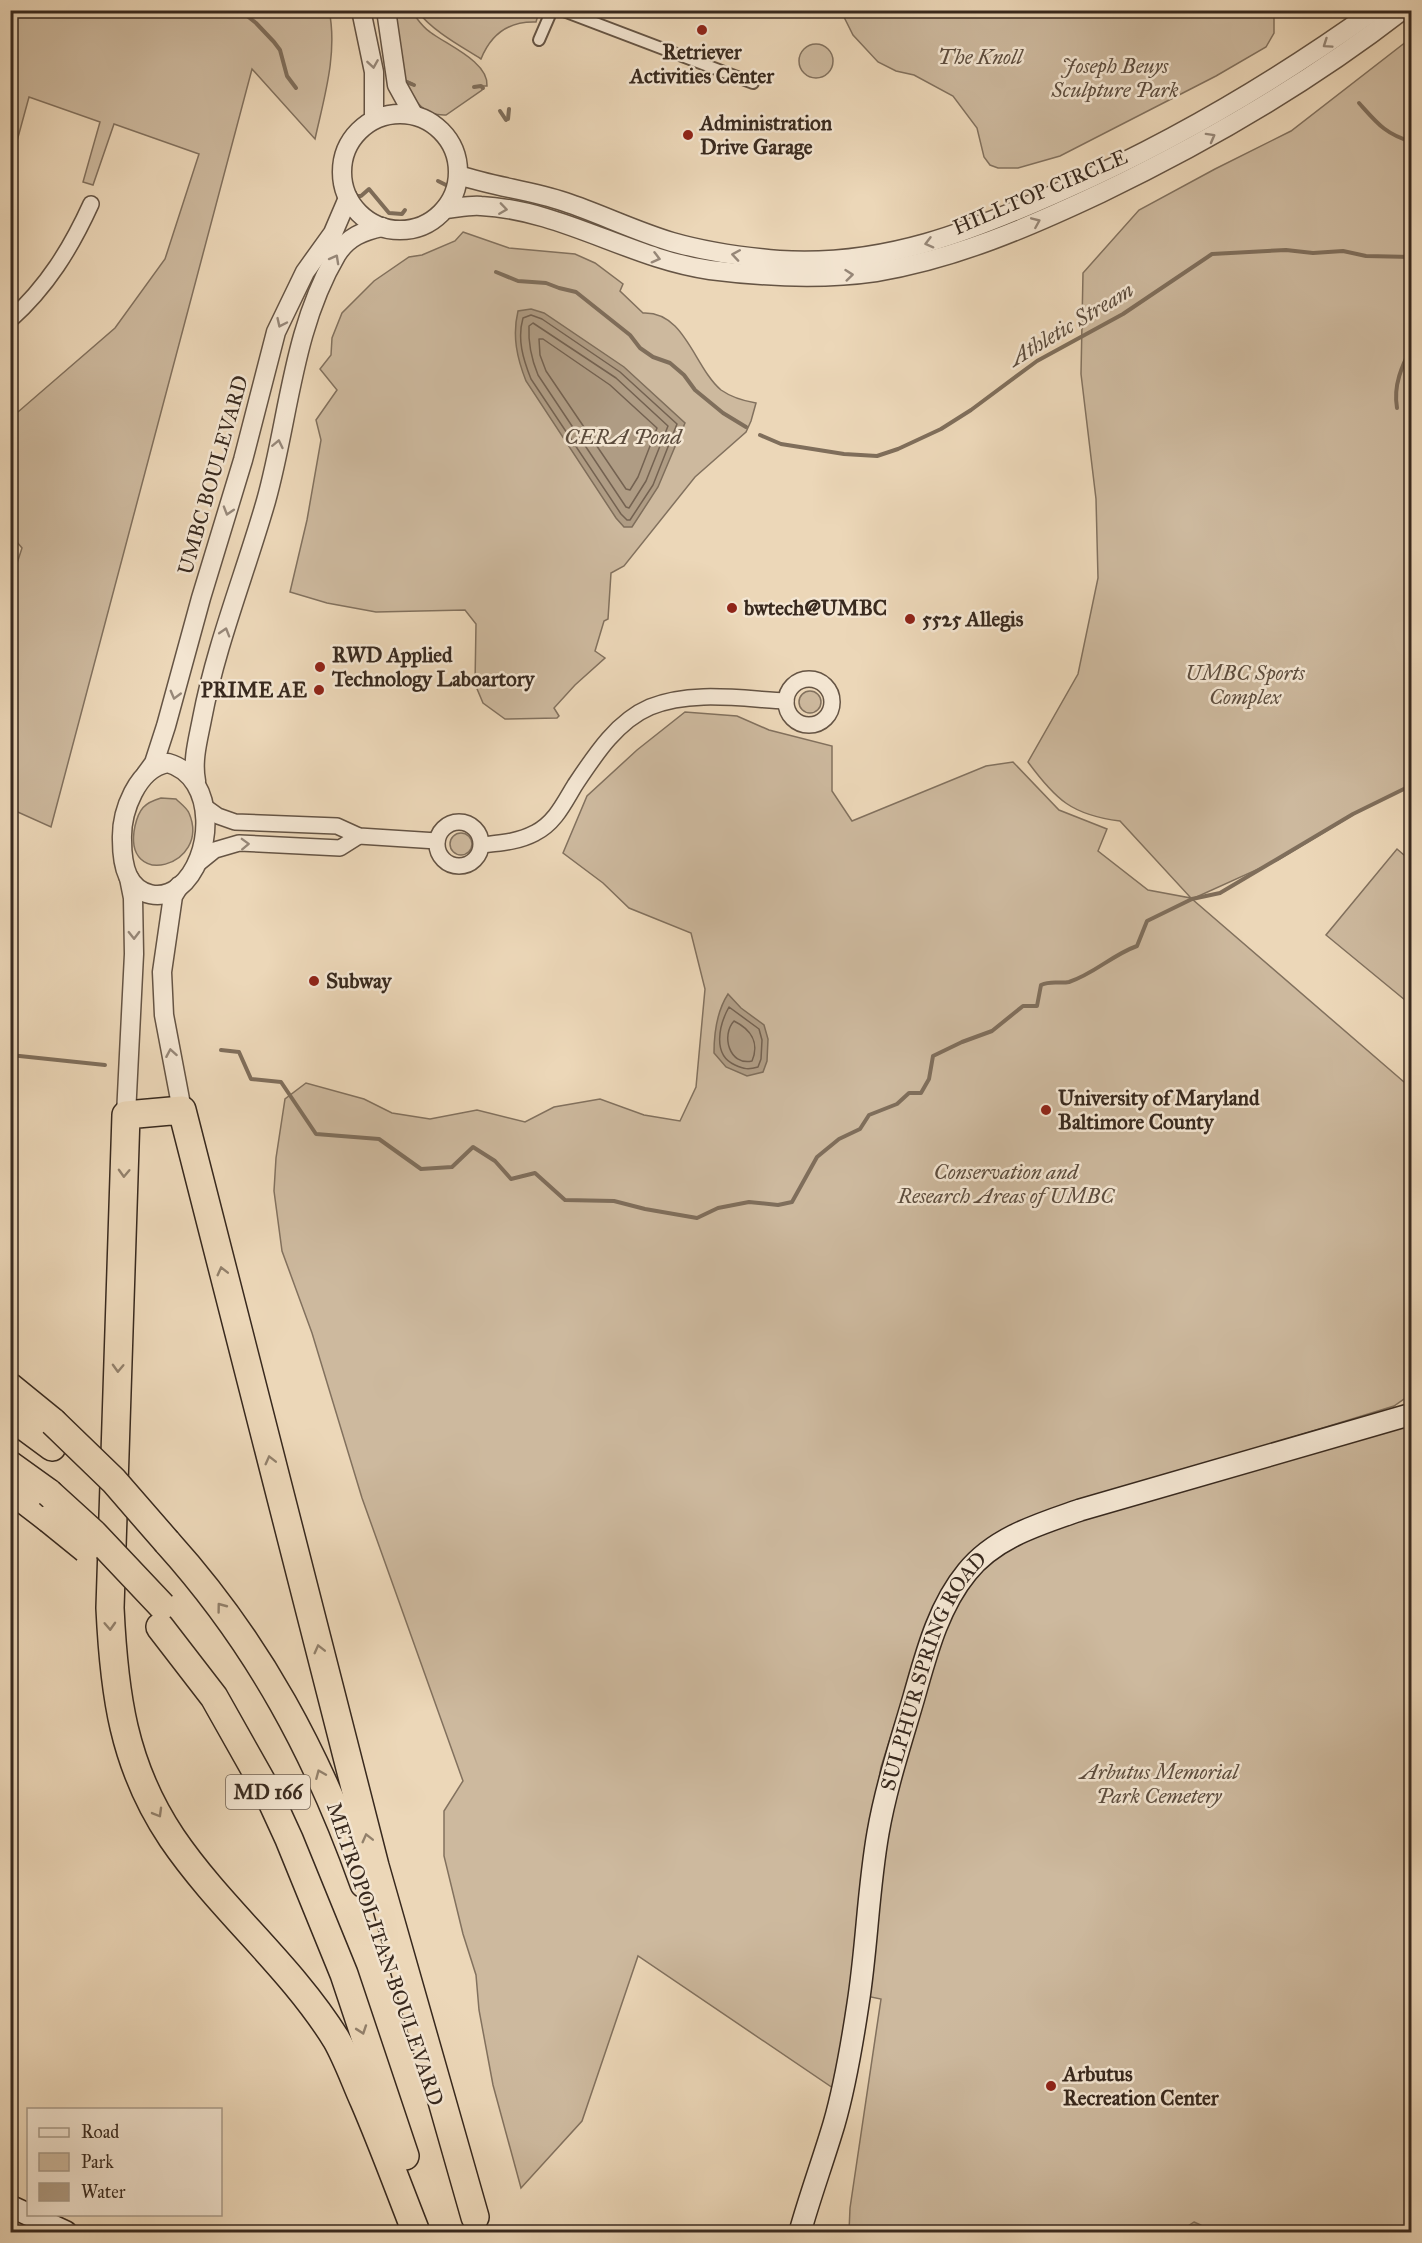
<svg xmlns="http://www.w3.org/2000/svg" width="1422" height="2243" font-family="'IM FELL Great Primer',serif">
<rect width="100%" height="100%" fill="#ecd7b8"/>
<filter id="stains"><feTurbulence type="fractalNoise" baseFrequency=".00333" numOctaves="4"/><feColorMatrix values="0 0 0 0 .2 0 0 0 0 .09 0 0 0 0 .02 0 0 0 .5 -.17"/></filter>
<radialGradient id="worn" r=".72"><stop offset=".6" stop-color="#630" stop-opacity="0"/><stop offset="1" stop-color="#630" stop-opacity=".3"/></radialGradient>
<g fill="#cdb99e" stroke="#82715e" stroke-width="1.5">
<path d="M11 10H329C338 53 324 98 315 139L252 69 51 827 11 809 10 585 22 548 11 535V418L115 328 165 259 199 154 114 124 93 185 83 182 100 122 29 97 11 163Z"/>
<path d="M537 10 539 12 536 22C509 21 491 34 481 59 459 45 434 32 417 11Z"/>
<path d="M394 11H411C417 18 422 27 430 32 447 45 489 62 487 86H482V90L446 115C423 116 415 101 405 83L412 85V83L403 79Z"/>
<path d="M1269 11 1274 15V33L1266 47 1216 76 1060 156 1018 168H998L990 165 984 157 977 128 953 96 914 75 896 71 878 62 853 35 841 11Z"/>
<path d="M1411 38V785L1361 810 1278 860 1192 899 1411 1088V1394L1394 1406 1024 1520 991 1539 920 1645 881 1767 862 1876 852 1991 833 2088 638 1956 582 2121 521 2188 493 2085 479 2010 476 1975 463 1934 444 1856V1811L463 1781 362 1498 312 1333 282 1251 274 1191 276 1158 285 1099 306 1083 364 1099 392 1113 430 1119 477 1110 525 1122 554 1107 600 1099 644 1115 680 1121 696 1087 705 989 691 933 629 908 603 883 563 853 587 796 637 750 685 712 737 716 769 730 832 746V791L852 821 986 766 1013 762 1059 810 1107 829 1098 851 1148 890 1191 898 1120 821C1072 815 1056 800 1028 762L1078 674 1098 578 1096 499 1081 374 1083 273 1139 210 1215 169 1291 131Z"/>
<circle cx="816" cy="61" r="17"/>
<path d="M463 232 509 248 575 254 595 263 623 284 620 291 643 313C685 311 694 367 721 390 731 397 744 401 756 403L751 421 746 432 695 477 624 566 611 573 608 619 604 621 595 651 605 658 575 685 554 708 559 716 557 718 505 719 483 703 475 684 476 624 465 610 376 612 327 603 290 592 307 520 321 440 316 420 337 390 320 369 331 355 332 338 342 313 374 281 409 257 422 255 455 241Z"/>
<circle cx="810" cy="702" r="11"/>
<path d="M161 798 176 799C180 803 187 808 189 813 212 867 121 891 135 826 139 809 144 803 161 798Z"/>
<circle cx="461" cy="844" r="11"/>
<path d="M1397 849 1411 861V1005L1326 935Z"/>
<path d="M1411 1422V2232H849L850 2208 881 1999 866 1996 885 1832 931 1668 957 1600 988 1562 1038 1533Z"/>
</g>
<g fill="#af9c84" stroke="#7f6e5b" stroke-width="1.5">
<path d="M531 309 544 313 624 367 685 423 658 487 632 527H624L616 518 526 381C517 358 512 336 518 311Z"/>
<path d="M728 994 741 1008 764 1025 768 1039 767 1061 763 1072 747 1076 726 1067 714 1053C714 1033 717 1011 728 994Z"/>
<path d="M1194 2222 1201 2225 1204 2232H1185L1188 2226Z"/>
</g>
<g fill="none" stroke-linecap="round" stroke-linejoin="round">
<g stroke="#746251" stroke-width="1.5">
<path d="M531 315 542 319 620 372 677 424 653 485 630 520H627L621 514 531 379C523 359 517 339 523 318Z"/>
<path d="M533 323 616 378 668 426 646 481 629 508 626 507 538 375C531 358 528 344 529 326Z"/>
<path d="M539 339H543L610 385 657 428 638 477 630 490 626 489 546 371 540 355Z"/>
<path d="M729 1007 759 1029 762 1040 761 1059 758 1067C748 1070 744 1069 735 1065 712 1055 719 1025 729 1007Z"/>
<path d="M734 1021C750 1029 760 1042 752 1061 729 1066 721 1035 734 1021Z"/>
</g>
<g stroke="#7f6e5b" stroke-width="4">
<path d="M228 10 241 11 256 23 274 42 280 50 287 76 296 88"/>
<path d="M1297 10 1298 11"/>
<path d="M404 81 414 85"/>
<path d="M474 87 481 86 483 88"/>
<path d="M1359 103C1377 123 1385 134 1412 142"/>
<path d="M500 111 506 120"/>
<path d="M508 119 509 109"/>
<path d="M438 181 448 186"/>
<path d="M356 196H361L369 189 389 213 402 214 405 210"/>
<path d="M496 272 518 281 546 283 559 288 576 292 630 335 640 348 653 357 670 363 684 375 695 390 723 413 746 427"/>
<path d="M1397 408C1393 385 1402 366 1412 346"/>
<path d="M760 435 781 444 844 454 877 456 898 449 941 429 971 410 1037 361 1123 314 1212 254 1286 250 1313 253 1343 251 1366 256 1412 257"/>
<path d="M221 1050 239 1052 251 1079 281 1082 316 1134 379 1139 421 1169 452 1167 473 1147 495 1161 511 1179 535 1173 565 1200 614 1201 645 1209 697 1218 718 1208 749 1202 778 1205 792 1202 817 1157 839 1139 860 1129 869 1115 897 1104 909 1093H921L929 1079 933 1056 962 1042 992 1031 1023 1006H1037L1041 985C1052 980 1059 984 1069 982 1094 974 1112 955 1137 946L1147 921 1192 899 1220 893 1353 814 1412 785"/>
<path d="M10 1055 105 1065"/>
</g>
<defs>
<g id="pedestrian">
<path d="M561 10 753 83"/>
<path d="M539 40 552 10"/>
</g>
<g id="minor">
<path d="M10 320C47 287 71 248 91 204"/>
<circle cx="809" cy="702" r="23"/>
<path d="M204 806 218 816 235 822 337 826 359 836 437 841"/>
<circle cx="459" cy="844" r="22"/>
<path d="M482 845C500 843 518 842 535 833 555 823 564 803 575 785 595 755 617 721 650 707 692 690 743 699 786 701"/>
<path d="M194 867 215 850 239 843 340 848 359 836"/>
</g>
<g id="tertiary">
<path d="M361 10 374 72V119"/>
<path d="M386 10 397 85 413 114"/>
<circle cx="400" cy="172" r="58"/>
<path d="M459 175C494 187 530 190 565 202 601 214 635 231 672 242 707 252 743 257 779 260 883 267 973 231 1066 189 1176 140 1276 81 1375 10"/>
<path d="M445 209C457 208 469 205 481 206 562 210 631 259 710 270 765 277 821 280 876 272 955 259 1029 227 1101 193 1207 142 1309 83 1403 10"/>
<path d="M168 763C218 777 214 859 179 887 161 901 138 896 128 876 123 865 122 852 122 840 121 812 137 768 168 763Z"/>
<path d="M146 774 154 763 166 726 201 598 243 460 276 332 305 272 333 233 348 198"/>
<path d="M196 781C192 760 198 740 202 719 216 645 245 574 266 501 289 419 292 330 337 254 348 237 363 231 382 227"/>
<path d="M179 886 173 896 162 972 164 1015 182 1110"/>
<path d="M126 1115 134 954 133 898 129 878"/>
</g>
<g id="secondary">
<path d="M10 2206 66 2232"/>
<path id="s1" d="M800 2232C810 2196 823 2161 834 2124 845 2086 852 2044 858 2004 867 1947 868 1890 878 1833 886 1787 901 1742 914 1697 926 1655 938 1607 967 1572 995 1537 1040 1524 1080 1510L1412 1414"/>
</g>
<g id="motorway">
<path d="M10 1387 53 1422"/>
<path d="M10 1416 52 1447"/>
<path d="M10 1465 49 1493"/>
<path d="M10 1489 49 1519"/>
<path d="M167 1542C259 1644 318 1755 364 1884"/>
<path d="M160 1627 214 1697 267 1791 289 1839 344 1974 405 2156"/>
<path d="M416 2232C399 2189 383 2145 364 2101 355 2081 347 2058 336 2039 290 1965 221 1910 172 1838 123 1765 114 1693 110 1608L126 1115 182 1110 375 1866 475 2217"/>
</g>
</defs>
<use href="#pedestrian" stroke="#655444" stroke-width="14"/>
<use href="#minor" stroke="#655444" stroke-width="18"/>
<use href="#tertiary" stroke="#655444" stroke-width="21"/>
<use href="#secondary" stroke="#38291e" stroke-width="24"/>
<use href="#motorway" stroke="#38291e" stroke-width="30"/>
<use href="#pedestrian" stroke="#f3e5d1" stroke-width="10"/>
<use href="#minor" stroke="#f3e5d1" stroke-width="15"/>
<use href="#tertiary" stroke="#f3e5d1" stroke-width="18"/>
<use href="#secondary" stroke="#f3e5d1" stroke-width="21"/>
<use href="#motorway" stroke="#ecd7b8" stroke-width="27"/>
<defs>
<g id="motorway-bridge">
<path d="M53 1422 114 1481 167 1542"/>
<path d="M49 1493 93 1533 162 1606"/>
<path d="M49 1519 86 1549"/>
</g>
</defs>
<use href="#motorway-bridge" stroke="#38291e" stroke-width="30" stroke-linecap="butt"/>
<use href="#motorway-bridge" stroke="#ecd7b8" stroke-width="27"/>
</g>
<defs><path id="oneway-chevron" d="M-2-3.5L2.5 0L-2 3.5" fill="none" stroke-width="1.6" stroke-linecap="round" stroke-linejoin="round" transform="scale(1.5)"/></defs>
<g stroke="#968778">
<use href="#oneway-chevron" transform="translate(1327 44) rotate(146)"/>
<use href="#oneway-chevron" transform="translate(373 64) rotate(81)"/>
<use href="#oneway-chevron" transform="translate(1211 137) rotate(-29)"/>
<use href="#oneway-chevron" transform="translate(503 209) rotate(8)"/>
<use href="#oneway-chevron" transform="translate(1036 222) rotate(-23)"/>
<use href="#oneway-chevron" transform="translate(929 243) rotate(165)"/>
<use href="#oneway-chevron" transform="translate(736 255) rotate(-171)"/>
<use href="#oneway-chevron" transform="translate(656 258) rotate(15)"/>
<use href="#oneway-chevron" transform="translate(335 259) rotate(-61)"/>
<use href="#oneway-chevron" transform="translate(849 275) rotate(-6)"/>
<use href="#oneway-chevron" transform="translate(281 323) rotate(115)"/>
<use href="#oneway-chevron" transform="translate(278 444) rotate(-78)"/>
<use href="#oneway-chevron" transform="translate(228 511) rotate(107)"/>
<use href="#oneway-chevron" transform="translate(225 632) rotate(-73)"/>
<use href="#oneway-chevron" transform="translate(175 695) rotate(105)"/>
<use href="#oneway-chevron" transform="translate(245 844) rotate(-2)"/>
<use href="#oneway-chevron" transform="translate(134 935) rotate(89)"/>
<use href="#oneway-chevron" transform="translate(171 1053) rotate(-100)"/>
</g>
<g stroke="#92806b">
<use href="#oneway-chevron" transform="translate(124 1173) rotate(92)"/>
<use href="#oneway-chevron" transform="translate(222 1271) rotate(-104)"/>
<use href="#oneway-chevron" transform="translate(118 1368) rotate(92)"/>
<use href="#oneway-chevron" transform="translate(270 1460) rotate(-104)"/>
<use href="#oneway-chevron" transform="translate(221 1607) rotate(-127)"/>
<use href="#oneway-chevron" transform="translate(110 1626) rotate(87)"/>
<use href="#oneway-chevron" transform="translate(319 1649) rotate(-104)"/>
<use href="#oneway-chevron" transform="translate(320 1774) rotate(-113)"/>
<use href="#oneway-chevron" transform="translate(158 1813) rotate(60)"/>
<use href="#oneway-chevron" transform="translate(367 1838) rotate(-104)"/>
<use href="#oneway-chevron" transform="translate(362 2030) rotate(71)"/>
</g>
<g fill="#8f2418" stroke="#f3e5d1" stroke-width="2">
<circle cx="702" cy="30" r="6"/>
<circle cx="688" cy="135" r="6"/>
<circle cx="732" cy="608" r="6"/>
<circle cx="910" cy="619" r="6"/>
<circle cx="320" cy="667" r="6"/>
<circle cx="319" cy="690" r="6"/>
<circle cx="314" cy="981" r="6"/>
<circle cx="1046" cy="1110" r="6"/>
<circle cx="1051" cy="2086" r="6"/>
</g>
<g text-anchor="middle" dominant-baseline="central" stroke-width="5" stroke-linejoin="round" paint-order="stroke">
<rect fill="#f3e5d1" stroke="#706154" stroke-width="1.5" x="226" y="1775" width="84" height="34" rx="4.5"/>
<g font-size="20" font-weight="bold" fill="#38291e">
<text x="268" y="1792">MD 166</text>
</g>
<g font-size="21" font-weight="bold" fill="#38291e" stroke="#f3e5d1" text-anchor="start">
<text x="702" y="52" text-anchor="middle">Retriever<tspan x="702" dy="24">Activities Center</tspan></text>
<text x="700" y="123">Administration<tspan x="700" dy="24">Drive Garage</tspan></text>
<text x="744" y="608">bwtech@UMBC</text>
<text x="922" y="619">5525 Allegis</text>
<text x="332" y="655">RWD Applied<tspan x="332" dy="24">Technology Laboartory</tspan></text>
<text x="307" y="690" text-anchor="end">PRIME AE</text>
<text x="326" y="981">Subway</text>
<text x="1058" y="1098">University of Maryland<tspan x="1058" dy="24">Baltimore County</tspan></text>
<text x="1063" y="2074">Arbutus<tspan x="1063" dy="24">Recreation Center</tspan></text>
</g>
<g font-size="21" font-style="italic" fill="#5d4d3e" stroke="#f3e5d1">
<text x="980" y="57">The Knoll</text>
<text x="1115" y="66">Joseph Beuys<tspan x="1115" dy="24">Sculpture Park</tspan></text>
<text x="1245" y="673">UMBC Sports<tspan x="1245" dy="24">Complex</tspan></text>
<text x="1006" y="1172">Conservation and<tspan x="1006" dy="24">Research Areas of UMBC</tspan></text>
<text x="1159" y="1772">Arbutus Memorial<tspan x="1159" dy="24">Park Cemetery</tspan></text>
</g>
<g font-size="21" fill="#38291e" stroke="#f3e5d1">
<text transform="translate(1040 192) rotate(-23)">HILLTOP CIRCLE</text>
<text transform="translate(213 475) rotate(-74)">UMBC BOULEVARD</text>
<text stroke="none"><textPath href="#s1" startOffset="580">SULPHUR SPRING ROAD</textPath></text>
<text transform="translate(385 1954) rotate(71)">METROPOLITAN BOULEVARD</text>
</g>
<g font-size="22" font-style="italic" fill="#5c4c3d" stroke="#f3e5d1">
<text transform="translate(1071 324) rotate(-31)">Athletic Stream</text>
<text x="623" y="436">CERA Pond</text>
</g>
</g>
<rect width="1422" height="2243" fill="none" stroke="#ecd7b8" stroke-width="36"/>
<rect x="12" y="12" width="1398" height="2219" fill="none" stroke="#38291e" stroke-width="3"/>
<rect x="18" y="18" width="1386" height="2207" fill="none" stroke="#38291e" stroke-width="1.5"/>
<rect x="27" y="2108" width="195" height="108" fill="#f3e5d1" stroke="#a89a89" stroke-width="1.5"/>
<rect x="39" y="2128" width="30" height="9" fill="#f3e5d1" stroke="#a89a89" stroke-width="1.5"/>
<text x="81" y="2138" font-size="18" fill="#38291e">Road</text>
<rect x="39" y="2153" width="30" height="18" fill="#cdb99e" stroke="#a89a89" stroke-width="1.5"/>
<text x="81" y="2168" font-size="18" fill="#38291e">Park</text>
<rect x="39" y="2183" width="30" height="18" fill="#af9c84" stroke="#a89a89" stroke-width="1.5"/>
<text x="81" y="2198" font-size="18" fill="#38291e">Water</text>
<rect width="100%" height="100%" filter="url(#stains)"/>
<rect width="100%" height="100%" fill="url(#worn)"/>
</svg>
